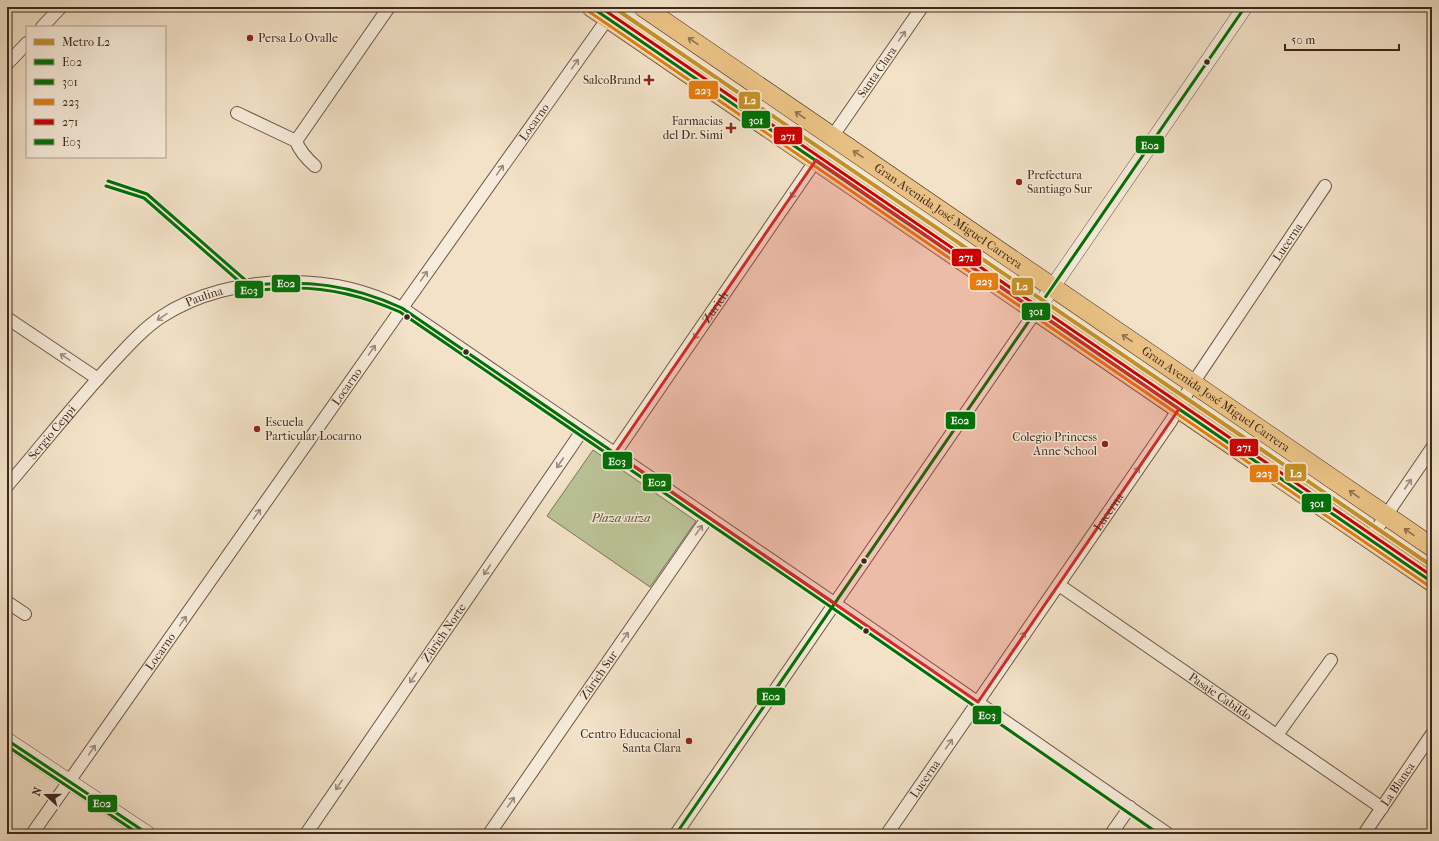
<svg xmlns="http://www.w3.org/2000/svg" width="1439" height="841" font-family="'IM FELL French Canon',serif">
<rect width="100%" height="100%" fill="#f3e2c8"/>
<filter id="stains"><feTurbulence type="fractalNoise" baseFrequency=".005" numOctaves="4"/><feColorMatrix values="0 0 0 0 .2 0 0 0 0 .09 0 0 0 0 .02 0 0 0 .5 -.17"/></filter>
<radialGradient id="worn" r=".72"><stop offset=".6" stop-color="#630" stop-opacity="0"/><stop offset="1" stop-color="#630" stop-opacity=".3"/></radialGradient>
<path fill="#bac396" stroke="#7c7659" d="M593 450 696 521 650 587 547 516Z"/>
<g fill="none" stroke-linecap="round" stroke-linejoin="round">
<defs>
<g id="minor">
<path d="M42 27 61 7"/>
<path d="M7 64 27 43"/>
<path d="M237 113 296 141C300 152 307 159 315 166"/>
<path id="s1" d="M832 137 922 7"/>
<path d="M296 141 389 7"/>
<path d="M7 318 98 379"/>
<path id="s2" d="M615 453 816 160"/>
<path id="s3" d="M7 486C42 445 76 402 113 362 128 346 143 329 161 317 197 293 243 283 285 282 326 281 365 289 402 308L834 603 1168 834"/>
<path d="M1370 539 1432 448"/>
<path id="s4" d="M1059 585 1382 808"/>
<path d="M7 602 25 614"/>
<path d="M1277 735 1331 660"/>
<path id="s5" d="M32 834 402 308 608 18"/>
<path id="s6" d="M306 834 582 431"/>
<path id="s7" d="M489 834 708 517"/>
<path d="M676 834 1036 311"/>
<path id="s8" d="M887 834 1171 421 1193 383 1325 186"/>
<path d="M1111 834 1130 807"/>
<path id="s9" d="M1364 834 1432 734"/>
</g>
<g id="tertiary">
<path d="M1036 311 1245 7"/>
<path d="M7 740 148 834"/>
</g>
<g id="primary">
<path d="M591 7 1432 582"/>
<path id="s10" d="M643 7 1432 547"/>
</g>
</defs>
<use href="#minor" stroke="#6c5647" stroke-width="14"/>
<use href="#tertiary" stroke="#6c5647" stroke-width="16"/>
<use href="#primary" stroke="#3f281c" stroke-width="20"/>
<use href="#minor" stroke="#f7ecdb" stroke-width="12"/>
<use href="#tertiary" stroke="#f7ecdb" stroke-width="15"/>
<use href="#primary" stroke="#eac184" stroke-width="19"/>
<defs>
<g id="bus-1">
<path d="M108 181 147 194 251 285C307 280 350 284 402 308L834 603"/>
<path d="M7 740 148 834"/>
<path d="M676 834 1245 7"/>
</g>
<path id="bus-2" d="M591 7 1432 582"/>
<path id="bus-3" d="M588 11 1429 586"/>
<path id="bus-4" d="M600 7 1432 576"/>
<g id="bus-5">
<path d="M106 186 144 198 249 290C262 291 276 288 289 288 328 287 364 296 400 312L831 607 1159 834"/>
<path d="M7 746 139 834"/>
</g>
</defs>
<use href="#bus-1" stroke="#f7ecdb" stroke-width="6"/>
<use href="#bus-2" stroke="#f7ecdb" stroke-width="6"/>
<use href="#bus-3" stroke="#f7ecdb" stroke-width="6"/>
<use href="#bus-4" stroke="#f7ecdb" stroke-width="6"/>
<use href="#bus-5" stroke="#f7ecdb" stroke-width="6"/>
<use href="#bus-1" stroke="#007106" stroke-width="3"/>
<use href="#bus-2" stroke="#007106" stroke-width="3"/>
<use href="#bus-3" stroke="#e97c0e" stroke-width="3"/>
<use href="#bus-4" stroke="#c00" stroke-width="3"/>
<use href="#bus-5" stroke="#007106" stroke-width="3"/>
<defs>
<path id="metro-1" d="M613 7 1432 566"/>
</defs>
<use href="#metro-1" stroke="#f7ecdb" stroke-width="7"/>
<use href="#metro-1" stroke="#c59129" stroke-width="4"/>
</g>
<defs><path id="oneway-shaft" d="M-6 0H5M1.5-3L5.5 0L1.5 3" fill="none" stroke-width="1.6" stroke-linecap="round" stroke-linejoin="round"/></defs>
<g stroke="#9b8a7c">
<use href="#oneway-shaft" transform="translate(902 36) rotate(-55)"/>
<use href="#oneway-shaft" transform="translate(575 64) rotate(-55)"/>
<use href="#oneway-shaft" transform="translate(500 170) rotate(-55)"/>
<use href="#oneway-shaft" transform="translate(794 193) rotate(125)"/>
<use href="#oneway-shaft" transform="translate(424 276) rotate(-55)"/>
<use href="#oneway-shaft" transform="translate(162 317) rotate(146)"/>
<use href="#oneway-shaft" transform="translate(697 334) rotate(125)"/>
<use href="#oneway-shaft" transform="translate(372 350) rotate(-55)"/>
<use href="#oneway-shaft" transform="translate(65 357) rotate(-146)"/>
<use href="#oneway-shaft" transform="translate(560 463) rotate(124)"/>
<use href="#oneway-shaft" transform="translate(1136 472) rotate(-56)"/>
<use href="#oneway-shaft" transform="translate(1408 484) rotate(-56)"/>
<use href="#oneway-shaft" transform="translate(257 514) rotate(-55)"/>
<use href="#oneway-shaft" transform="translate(699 530) rotate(-55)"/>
<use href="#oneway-shaft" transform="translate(487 570) rotate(124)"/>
<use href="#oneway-shaft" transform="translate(183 621) rotate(-55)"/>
<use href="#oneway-shaft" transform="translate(625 637) rotate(-55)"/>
<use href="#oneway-shaft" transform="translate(1022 637) rotate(-55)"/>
<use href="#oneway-shaft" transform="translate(413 678) rotate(124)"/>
<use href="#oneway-shaft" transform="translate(949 744) rotate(-55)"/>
<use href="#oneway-shaft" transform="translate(92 750) rotate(-55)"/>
<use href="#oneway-shaft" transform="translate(339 785) rotate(124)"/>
<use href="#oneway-shaft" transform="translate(511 802) rotate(-55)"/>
</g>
<g stroke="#8c6d4b">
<use href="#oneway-shaft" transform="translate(693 41) rotate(-146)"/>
<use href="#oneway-shaft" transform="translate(800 115) rotate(-146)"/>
<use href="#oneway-shaft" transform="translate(858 154) rotate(-146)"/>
<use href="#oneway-shaft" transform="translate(1127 338) rotate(-146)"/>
<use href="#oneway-shaft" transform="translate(1354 494) rotate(-145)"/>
<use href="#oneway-shaft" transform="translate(1409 532) rotate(-145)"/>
</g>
<path fill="#d62828" fill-opacity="0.2" stroke="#d62828" stroke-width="3" stroke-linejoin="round" d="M816 160 1179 409 978 702 615 453Z"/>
<g fill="#8f2418" stroke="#f7ecdb" stroke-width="1.5">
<circle cx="250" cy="38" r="4"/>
<path d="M647 74h4v4h4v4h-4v4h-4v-4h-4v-4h4z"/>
<path d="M729 122h4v4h4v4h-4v4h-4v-4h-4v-4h4z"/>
<circle cx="1019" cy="182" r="4"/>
<circle cx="257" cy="429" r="4"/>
<circle cx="1105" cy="444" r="4"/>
<circle cx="689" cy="741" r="4"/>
</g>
<g fill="#3f281c" stroke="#f7ecdb" stroke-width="1.5">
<circle cx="1207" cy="62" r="3.5"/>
<circle cx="407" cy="317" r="3.5"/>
<circle cx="466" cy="352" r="3.5"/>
<circle cx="864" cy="561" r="3.5"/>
<circle cx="866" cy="631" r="3.5"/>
</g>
<g text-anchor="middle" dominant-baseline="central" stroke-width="3" stroke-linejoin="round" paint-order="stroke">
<g font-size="12" fill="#3f281c" stroke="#f7ecdb" text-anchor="end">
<text x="258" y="38" text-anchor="start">Persa Lo Ovalle</text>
<text x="641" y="80">SalcoBrand</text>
<text x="723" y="121">Farmacias<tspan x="723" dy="14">del Dr. Simi</tspan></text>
<text x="1027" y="175" text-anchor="start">Prefectura<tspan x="1027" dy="14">Santiago Sur</tspan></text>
<text x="265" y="422" text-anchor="start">Escuela<tspan x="265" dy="14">Particular Locarno</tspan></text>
<text x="1097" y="437">Colegio Princess<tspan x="1097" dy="14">Anne School</tspan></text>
<text x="681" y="734">Centro Educacional<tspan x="681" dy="14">Santa Clara</tspan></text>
</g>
<g font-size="12" fill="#3f281c" stroke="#f7ecdb">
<text stroke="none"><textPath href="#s1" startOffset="79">Santa Clara</textPath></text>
<text stroke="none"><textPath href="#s5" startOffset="871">Locarno</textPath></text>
<text stroke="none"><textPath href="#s10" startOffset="370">Gran Avenida José Miguel Carrera</textPath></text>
<text stroke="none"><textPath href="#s8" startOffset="715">Lucerna</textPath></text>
<text stroke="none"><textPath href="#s3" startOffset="277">Paulina</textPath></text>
<text stroke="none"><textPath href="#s2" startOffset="177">Zurich</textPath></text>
<text stroke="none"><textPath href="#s5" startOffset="547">Locarno</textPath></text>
<text stroke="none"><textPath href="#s10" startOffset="694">Gran Avenida José Miguel Carrera</textPath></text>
<text stroke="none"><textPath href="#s3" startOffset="70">Sergio Ceppi</textPath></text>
<text stroke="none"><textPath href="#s8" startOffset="391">Lucerna</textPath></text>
<text stroke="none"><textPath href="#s6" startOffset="244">Zürich Norte</textPath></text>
<text stroke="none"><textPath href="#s5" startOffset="223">Locarno</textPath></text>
<text stroke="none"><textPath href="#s7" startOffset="193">Zürich Sur</textPath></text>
<text stroke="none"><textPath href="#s4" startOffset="196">Pasaje Cabildo</textPath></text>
<text stroke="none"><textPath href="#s8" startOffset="67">Lucerna</textPath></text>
<text stroke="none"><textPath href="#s9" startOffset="60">La Blanca</textPath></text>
</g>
<g font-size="12" font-style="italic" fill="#5e4f3a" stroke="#f7ecdb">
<text x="621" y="518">Plaza suiza</text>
</g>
</g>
<g stroke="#f7ecdb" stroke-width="1.5">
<rect x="688" y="80" width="31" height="20" rx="4" fill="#e97c0e"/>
<rect x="738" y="91" width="23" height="19" rx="4" fill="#c59129"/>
<rect x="741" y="110" width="30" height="19" rx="4" fill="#007106"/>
<rect x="773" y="126" width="30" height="19" rx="4" fill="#c00"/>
<rect x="1135" y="135" width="30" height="19" rx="4" fill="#007106"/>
<rect x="951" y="248" width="31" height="19" rx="4" fill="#c00"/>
<rect x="969" y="272" width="30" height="19" rx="4" fill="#e97c0e"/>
<rect x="271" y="274" width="30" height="19" rx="4" fill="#007106"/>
<rect x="1011" y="277" width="23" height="19" rx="4" fill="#c59129"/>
<rect x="234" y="280" width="30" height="19" rx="4" fill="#007106"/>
<rect x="1021" y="302" width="30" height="19" rx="4" fill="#007106"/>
<rect x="945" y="411" width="31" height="19" rx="4" fill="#007106"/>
<rect x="1229" y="438" width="30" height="19" rx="4" fill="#c00"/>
<rect x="602" y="451" width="31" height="19" rx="4" fill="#007106"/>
<rect x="1284" y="463" width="23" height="19" rx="4" fill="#c59129"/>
<rect x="1249" y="464" width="30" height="19" rx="4" fill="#e97c0e"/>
<rect x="642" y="473" width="30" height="19" rx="4" fill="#007106"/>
<rect x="1301" y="493" width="31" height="20" rx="4" fill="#007106"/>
<rect x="756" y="687" width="30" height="19" rx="4" fill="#007106"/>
<rect x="972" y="705" width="30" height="20" rx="4" fill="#007106"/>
<rect x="87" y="794" width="31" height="19" rx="4" fill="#007106"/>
</g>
<g font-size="11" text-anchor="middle" font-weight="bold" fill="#fff">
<text x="703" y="94">223</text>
<text x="750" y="104">L2</text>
<text x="756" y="124">301</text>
<text x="788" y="140">271</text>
<text x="1150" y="149">E02</text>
<text x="966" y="261">271</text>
<text x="984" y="285">223</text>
<text x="286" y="287">E02</text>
<text x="1022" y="290">L2</text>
<text x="249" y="294">E03</text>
<text x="1036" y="315">301</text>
<text x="960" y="424">E02</text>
<text x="1244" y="451">271</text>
<text x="617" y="465">E03</text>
<text x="1296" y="477">L2</text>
<text x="1264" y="477">223</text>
<text x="657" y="486">E02</text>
<text x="1317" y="507">301</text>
<text x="771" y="700">E02</text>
<text x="987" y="719">E03</text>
<text x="102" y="807">E02</text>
</g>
<rect width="1439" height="841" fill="none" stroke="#f3e2c8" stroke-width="24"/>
<rect x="8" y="8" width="1423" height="825" fill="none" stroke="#3f281c" stroke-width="2"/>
<rect x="12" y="12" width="1415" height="817" fill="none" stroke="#3f281c"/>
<rect x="26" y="26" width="140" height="132" fill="#f7ecdb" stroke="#ad9e8f"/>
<rect x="34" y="39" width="20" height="6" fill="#c59129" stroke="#ad9e8f"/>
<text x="62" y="46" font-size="12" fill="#3f281c">Metro L2</text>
<rect x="34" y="59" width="20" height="6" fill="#007106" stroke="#ad9e8f"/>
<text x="62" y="66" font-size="12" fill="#3f281c">E02</text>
<rect x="34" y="79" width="20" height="6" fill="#007106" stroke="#ad9e8f"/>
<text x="62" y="86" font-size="12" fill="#3f281c">301</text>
<rect x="34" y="99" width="20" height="6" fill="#e97c0e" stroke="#ad9e8f"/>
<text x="62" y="106" font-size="12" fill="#3f281c">223</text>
<rect x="34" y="119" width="20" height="6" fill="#cc0000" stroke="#ad9e8f"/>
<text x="62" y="126" font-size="12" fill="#3f281c">271</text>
<rect x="34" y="139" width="20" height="6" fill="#007106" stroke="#ad9e8f"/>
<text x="62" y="146" font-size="12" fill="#3f281c">E03</text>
<g transform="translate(46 795) rotate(291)" stroke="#f7ecdb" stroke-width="3" paint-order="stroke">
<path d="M0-3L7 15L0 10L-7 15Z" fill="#3f281c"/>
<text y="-6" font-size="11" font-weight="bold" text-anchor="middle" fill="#3f281c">N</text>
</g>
<path d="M1285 44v6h114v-6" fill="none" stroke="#3f281c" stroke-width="2"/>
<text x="1291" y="44" font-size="12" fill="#3f281c" stroke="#f7ecdb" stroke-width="3" paint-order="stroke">50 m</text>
<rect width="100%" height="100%" filter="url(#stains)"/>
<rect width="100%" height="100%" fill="url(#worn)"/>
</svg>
